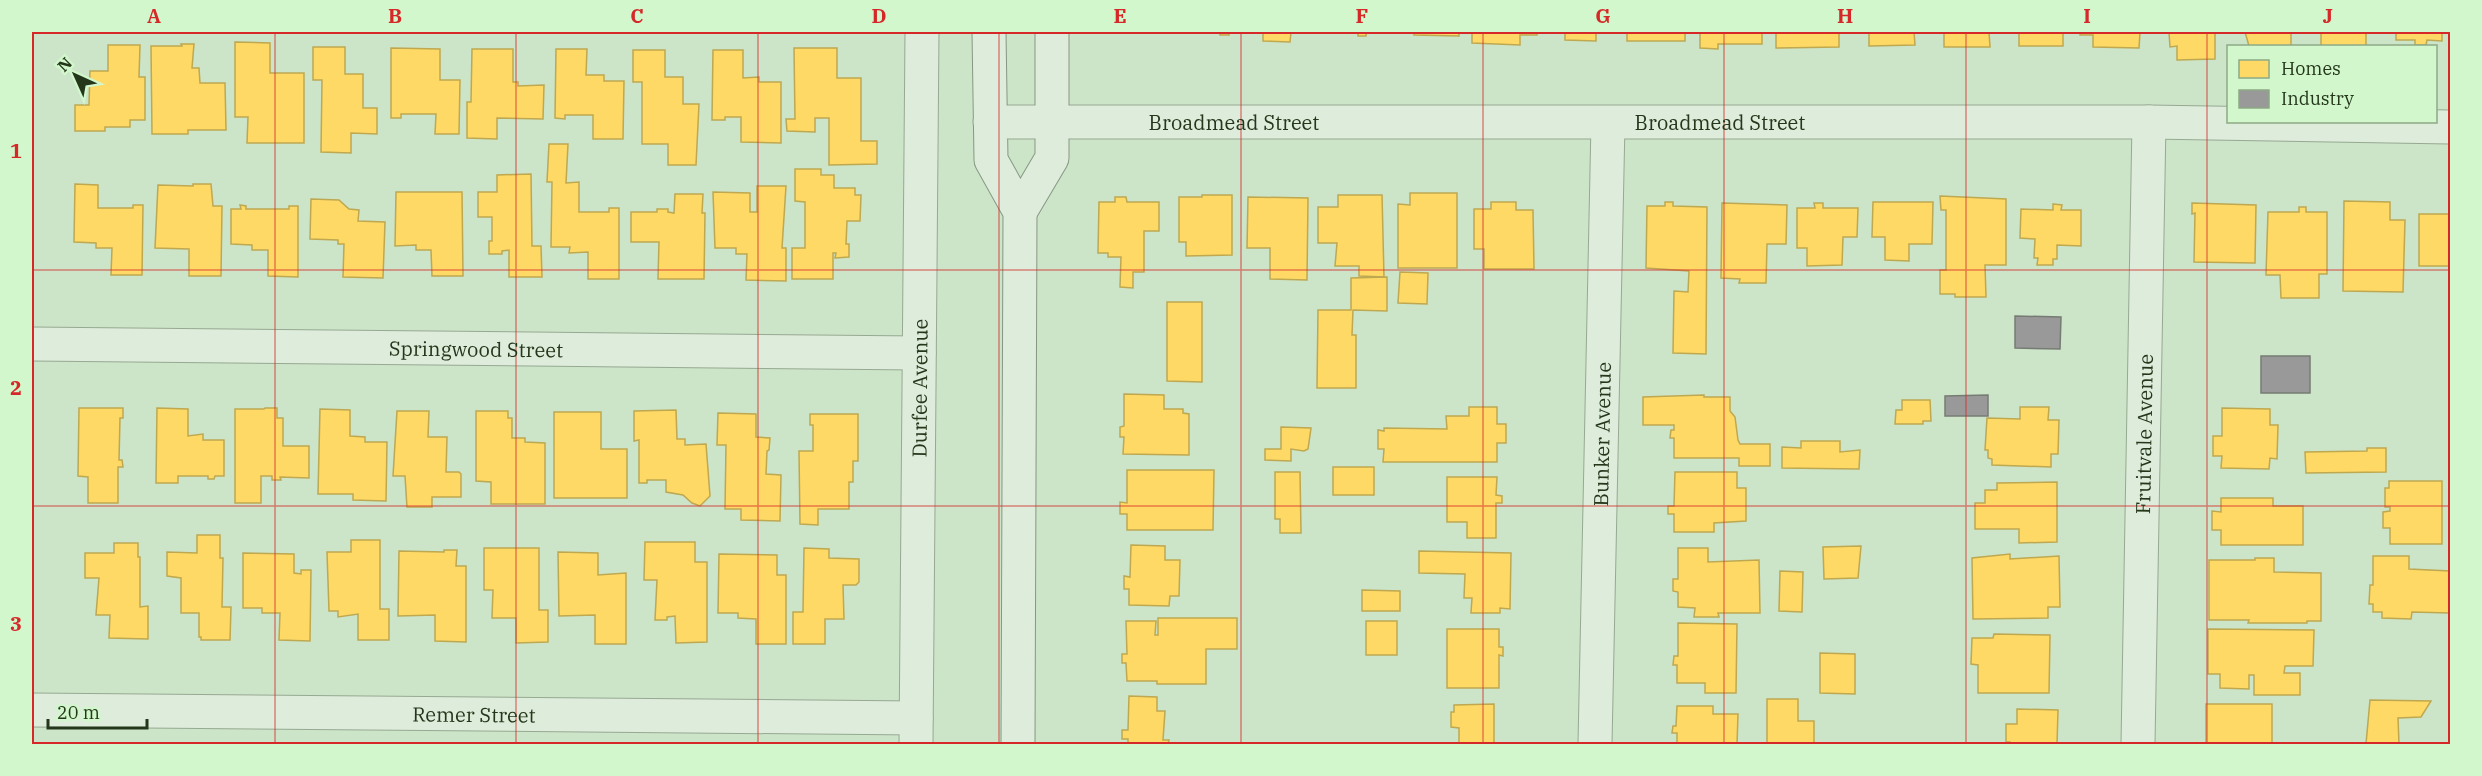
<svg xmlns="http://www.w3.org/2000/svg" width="2482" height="776" font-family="'IBM Plex Serif',serif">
<rect width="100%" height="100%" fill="#cce4c8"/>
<g fill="#ffd966" stroke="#bea850" stroke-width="1.5">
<rect x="1220" y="32" width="9" height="3"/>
<path d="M1263 32H1291L1290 42 1263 41Z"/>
<rect x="1358" y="32" width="8" height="4"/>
<path d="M1414 32H1459V36L1414 35Z"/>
<path d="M1472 32H1537V35H1520V45L1472 43Z"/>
<path d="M1565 32H1610V33H1596V41L1565 40Z"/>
<rect x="1627" y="32" width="58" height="9"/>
<path d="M1700 32H1762V44H1718V49L1700 48Z"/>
<path d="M1776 32H1839V47L1776 48Z"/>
<path d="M1869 32H1914L1915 45 1869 46Z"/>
<path d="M1944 32H1989L1990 47H1944Z"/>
<rect x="2019" y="32" width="44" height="14"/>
<path d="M2080 32H2140L2139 48 2093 47V35H2080Z"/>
<path d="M2169 32H2215V59L2177 60V46L2170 47Z"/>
<path d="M2231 32H2291V46H2249L2245 32Z"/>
<path d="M2307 32H2366V46H2321V32Z"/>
<path d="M2382 32H2442V41L2427 40 2426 45H2415V40H2396V33H2382Z"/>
<path d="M235 42 270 43V73H304V143H247L248 117H235Z"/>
<path d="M181 44H194L192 68H199L200 83H225L226 130H188V134H152L151 46H182Z"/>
<path d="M108 45H140L139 77H145V120H130V127H105V131H75V105H89L90 71H108Z"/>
<path d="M313 47H345V74H363V108H377V134L351 133V153L321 152 322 80H313Z"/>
<path d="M391 48 440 49V80H460L459 134H435L436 114H401V118H391Z"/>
<path d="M794 48H837V78H861V141H877V164L829 165V118H815V132L787 131 786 119H795Z"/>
<path d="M472 49H513V82H518V86L544 85 543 119 497 118V139L467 138V102H471Z"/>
<path d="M556 49H587L586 75H604V81H624L623 139H593V115H565V119L555 118Z"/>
<path d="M633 50H665V77H683V104H699L696 165H668V144H642V82H633Z"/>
<path d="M713 50H743V78L759 77V82H781V143L741 142V117H725V120H712Z"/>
<path d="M549 144H568L566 183 579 182V212H609V208H619V279H588V252L569 253 570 247H551L552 182H547Z"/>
<path d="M795 169H821V175H834V188H855V195H861L860 221H847L846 244H849V257L835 258 836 253H833V279H792V248H805V202L795 201Z"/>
<path d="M531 174 532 246H541L542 277H509V250L502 251V254H489V241H492V217H478V192H497V175Z"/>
<path d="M75 184 98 185V208H133V205H143L142 275H111L112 248H96V243L74 242Z"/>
<path d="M193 184H211L213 206H222L221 276H189V249L155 248 158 185 193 186Z"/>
<path d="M757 186H786L782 248H786V281L746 280 747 254H736V248H715L713 192 750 193V212H757Z"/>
<path d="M396 192H462L463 276H432L431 250H416V245L395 246Z"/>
<path d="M1410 193H1457V268H1398V204L1410 205Z"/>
<path d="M675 194H703L702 213H705L704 279H658L659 242H631V212H657V209H668V212L674 213Z"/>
<path d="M1202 195H1232V255L1186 256V242H1179V197H1202Z"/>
<path d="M1338 195H1382L1384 277 1359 276V266H1335L1337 243H1318V207H1338Z"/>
<path d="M1940 196 2006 199V265H1985L1986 297H1955V294H1940V270H1946V210H1941Z"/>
<path d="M1115 197H1126L1127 202H1159V231H1144V272H1133V288L1120 287 1121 257H1108V253H1098L1099 202H1115Z"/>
<path d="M1248 197 1308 198 1307 280 1270 279V248H1247Z"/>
<path d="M311 199 339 200 349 209 359 210 358 221 385 222 383 278 343 277 344 244H338V240L310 239Z"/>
<path d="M2344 201 2390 202V220H2405L2403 292 2343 291Z"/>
<path d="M1491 202H1516V210H1533L1534 269H1484V249H1474V209H1491Z"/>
<path d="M1665 202H1673V206L1707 207 1706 354 1673 353 1674 291 1688 292 1689 271 1646 268 1647 206H1665Z"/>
<path d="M1873 202H1933L1932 244H1909V261L1885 260V237H1872Z"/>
<path d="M1722 203 1787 205 1786 244H1767L1766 283H1739L1740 279 1721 278Z"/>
<path d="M1814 203H1823V208H1858L1857 237H1843L1842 265 1807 266V248H1797V208H1815Z"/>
<path d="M2192 203 2256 205 2255 263 2194 262 2195 213 2192 214Z"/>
<path d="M2053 204 2062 205 2061 210H2081V246L2057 245V259H2053V265H2037L2038 258H2034L2035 239 2020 238 2021 209 2053 210Z"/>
<path d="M240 205 246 206V209H289V206H298V277L268 276V250H252V245L231 244V209H241Z"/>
<path d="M2299 207H2306V212H2327V274H2319V298H2281L2280 275H2266L2268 212H2299Z"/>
<rect x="2419" y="214" width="31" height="52"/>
<path d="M1400 272 1428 273 1427 304 1398 303Z"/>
<path d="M1387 277V311L1353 310 1352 335H1356V388H1317L1318 310H1351V278Z"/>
<path d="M1167 302H1202V382L1167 381Z"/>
<path d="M1124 394 1164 395V409H1183V413L1189 414V455L1123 454 1124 437H1120V427L1124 426Z"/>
<path d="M1704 395V397H1730V411L1735 417 1738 440 1740 444H1770V466H1739V458H1674V438H1670L1671 430H1674V425H1643V397Z"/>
<path d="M1902 400H1930L1931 421H1923V424H1895L1896 410H1902Z"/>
<path d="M1469 407H1497V424H1506V443H1497V462H1383L1384 449H1378V430L1384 431V428L1447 429 1446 416H1469Z"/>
<path d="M2020 407H2049L2048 420H2059L2058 454H2051V467L1992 465V459L1988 458V450H1985L1987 418 2020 419Z"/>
<path d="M79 408H123V418H120L119 460H122L123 467H118V503H88V477L78 476Z"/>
<path d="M157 408 188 409V436L203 434V440H224V476H215L214 479H208V476H178V483H156Z"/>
<path d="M265 408H277V418H283V446H309V478L280 477 281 480H272V476H261V503H235V409H264Z"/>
<path d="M2222 408 2270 409V425H2278L2277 459 2270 458 2269 469 2221 468 2222 456H2213V436H2222Z"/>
<path d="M320 409 350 410V436L365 437V442H387L386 501 353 500V494H318Z"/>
<path d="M676 410 677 439H685V445L706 444 710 496 700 506 692 503 683 495 666 492V480H647V483H639V440L634 441V411Z"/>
<path d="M397 411H429L428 437H447L446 472H459L461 474V497H432V507H407L405 476H393Z"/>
<path d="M476 411H508V418H512V438H525V442L545 443V504H491V482L476 481Z"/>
<path d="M554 412H601V449H627V498H554Z"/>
<path d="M718 413 756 414V437L770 438 769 450 767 451 766 474 781 475 780 521 741 520V509H725L726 445H717Z"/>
<path d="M810 414H858V461H853V482H849V509H818V525L800 524 799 451H813V425H810Z"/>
<path d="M1281 427 1311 428 1308 449 1304 451 1291 449V461L1265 460V449H1281Z"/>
<path d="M1801 441H1840V452L1860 450 1859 469 1782 468V447L1801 448Z"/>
<path d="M2367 448H2386V472L2306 473 2305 452 2367 451Z"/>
<rect x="1333" y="467" width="41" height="28"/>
<path d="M1127 470H1214L1213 530H1127V514H1120V502L1127 503Z"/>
<path d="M1275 472H1300L1301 533H1280V519H1275Z"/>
<path d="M1675 472H1737V488H1746V521L1714 523V532H1674V514H1668V506H1674Z"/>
<path d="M1447 477H1497L1496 495 1502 496V503H1496V538H1467V522H1447Z"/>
<path d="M2389 481H2442V544H2390V528H2383V512L2390 511V507H2385V488H2389Z"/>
<path d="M2057 482V542L2019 543V529H1975V503H1985V490H1997V483Z"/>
<path d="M2221 498H2273V506H2303V545H2221V530H2212V511L2221 512Z"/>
<path d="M197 535H220V558H223L222 607H231L230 640H201V637H199V613H181V578L167 576V552L197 553Z"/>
<path d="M351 540H380V609H389V640H358V614L338 617V611H329L327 552H351Z"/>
<path d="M645 542H695V562H707V642L676 643 675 616 667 617V620H655L657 580H644Z"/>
<path d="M114 543H138V557H140V607L148 606V639L109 638 110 615H96L99 578H85V553H114Z"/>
<path d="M1131 545 1165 546V560H1180L1179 596H1170L1169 606 1129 605V589H1124V576L1130 577Z"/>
<path d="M1861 546 1858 578 1824 579 1823 547Z"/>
<path d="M484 548H539V610H548V642L516 643V618H492L493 590H484Z"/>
<path d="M804 548 829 549V558L859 559V582L856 585H843L844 619H825V644H793V612H803Z"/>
<path d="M1678 548H1708V562L1759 560 1760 613H1718L1719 617H1694L1695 608 1678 607V592L1673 591V579H1678Z"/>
<path d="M444 550H457L456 566H466V642L435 641V615L398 616 399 551 444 552Z"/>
<path d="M1419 551 1511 553 1510 609 1500 608V613H1471L1472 598H1464L1465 574 1419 573Z"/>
<path d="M558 552 598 553V575L626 573V644H595V615L559 616Z"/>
<path d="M243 553 294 554V573L301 574V570H311L310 641 279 640 280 613H262V608H243Z"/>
<path d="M719 554 777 555V575H786V644H756V619L738 618V613H718Z"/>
<path d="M2010 554V559L2059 556 2060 607H2048V618L1973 619 1972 558Z"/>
<path d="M2373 556H2409V569L2450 571V613L2412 612 2411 619 2382 618V612H2373V604H2369L2370 585H2373Z"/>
<path d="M2255 558H2274V572L2321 573V621H2307V623H2248L2249 620H2209V560H2255Z"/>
<path d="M1780 571 1803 572 1802 612 1779 611Z"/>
<path d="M1362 590 1400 591V611H1362Z"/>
<path d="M1158 618H1237V649H1206V684H1157V681H1127L1126 663H1122V654H1127L1126 621H1156L1155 635H1158Z"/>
<rect x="1366" y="621" width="31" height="34"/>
<path d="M1678 623 1737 624 1736 693H1705V683H1677V665H1673L1674 656H1678Z"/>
<path d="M1447 629H1499V647H1503V656L1499 655V688H1447Z"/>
<path d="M2208 629 2314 630 2313 666H2285L2284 673H2300V695H2254V675H2249V689L2220 688V674H2208Z"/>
<path d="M1994 634 2050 635 2049 693H1978V665L1971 664 1972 638H1993Z"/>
<path d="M1820 653 1855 654V694L1820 693Z"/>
<path d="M1129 696 1157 697V711H1165L1163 740H1169L1168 744H1128V739H1122V730H1128Z"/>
<path d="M1767 699H1798V721H1814V744H1767Z"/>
<path d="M2370 700 2431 701 2421 717 2398 718 2399 744H2366Z"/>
<path d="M1494 704V744H1459V728L1451 727V712H1454V705Z"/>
<rect x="2206" y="704" width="66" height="40"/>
<path d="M1677 706H1713V714H1738L1737 744H1677V733H1672L1673 726H1676Z"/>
<path d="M2017 709 2058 710 2057 744H2010V742H2006V724H2017Z"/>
</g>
<g fill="#999" stroke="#767c73" stroke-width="1.5">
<path d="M2015 316 2061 317 2060 349 2015 348Z"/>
<rect x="2261" y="356" width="49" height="37"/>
<path d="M1988 395V416H1945V396Z"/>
</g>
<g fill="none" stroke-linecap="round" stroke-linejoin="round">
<defs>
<g id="minor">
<path id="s1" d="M990 122H2149L2450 127"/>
<path id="s2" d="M32 344 919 353"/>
<path id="s3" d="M32 710 916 718"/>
<path id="s4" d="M916 744 922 32"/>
<path id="s5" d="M1595 744 1608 123"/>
<path id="s6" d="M2138 744 2149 122"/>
</g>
<g id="secondary">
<path d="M989 32 991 160 1020 212 1018 744"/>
<path d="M1020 212 1052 158V32"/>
</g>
</defs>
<use href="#minor" stroke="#97a992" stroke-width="35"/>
<use href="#secondary" stroke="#879882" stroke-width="35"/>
<use href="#minor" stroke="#ddecdb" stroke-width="33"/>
<use href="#secondary" stroke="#ddecdb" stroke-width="33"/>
</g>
<path fill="none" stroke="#d62828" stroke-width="1.5" stroke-opacity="0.55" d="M275 32V744M516 32V744M758 32V744M999 32V744M1241 32V744M1483 32V744M1724 32V744M1966 32V744M2207 32V744M32 270H2450M32 506H2450"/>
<g text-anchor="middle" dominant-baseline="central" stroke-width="6" stroke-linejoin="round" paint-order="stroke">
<g font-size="20" fill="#25371b" stroke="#d2f7cc">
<text stroke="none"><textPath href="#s1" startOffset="244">Broadmead Street</textPath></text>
<text stroke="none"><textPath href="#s1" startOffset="730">Broadmead Street</textPath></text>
<text stroke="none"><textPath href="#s2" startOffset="444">Springwood Street</textPath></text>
<text stroke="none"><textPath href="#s4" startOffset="356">Durfee Avenue</textPath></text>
<text stroke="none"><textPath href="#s6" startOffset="310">Fruitvale Avenue</textPath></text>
<text stroke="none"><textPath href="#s5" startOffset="310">Bunker Avenue</textPath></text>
<text stroke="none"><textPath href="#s3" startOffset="442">Remer Street</textPath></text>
</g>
</g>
<rect width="2482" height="776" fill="none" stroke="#d2f7cc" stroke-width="66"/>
<rect x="2227" y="45" width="210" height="78" fill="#d2f7cc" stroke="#8daa85" stroke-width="1.5"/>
<rect x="2239" y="60" width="30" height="18" fill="#ffd966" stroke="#8daa85" stroke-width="1.5"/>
<text x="2281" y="75" font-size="18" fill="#25371b">Homes</text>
<rect x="2239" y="90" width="30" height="18" fill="#999999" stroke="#8daa85" stroke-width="1.5"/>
<text x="2281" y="105" font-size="18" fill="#25371b">Industry</text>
<g transform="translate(75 75) rotate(315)" stroke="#d2f7cc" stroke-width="4.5" paint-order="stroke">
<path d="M0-4.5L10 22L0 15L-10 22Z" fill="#25371b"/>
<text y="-9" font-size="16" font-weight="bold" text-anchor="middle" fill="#25371b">N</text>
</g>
<path d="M48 719v9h99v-9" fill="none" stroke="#25371b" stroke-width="3"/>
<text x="57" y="719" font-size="18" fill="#25371b" stroke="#d2f7cc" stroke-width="4.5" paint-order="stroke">20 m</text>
<rect x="33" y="33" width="2416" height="710" fill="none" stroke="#d62828" stroke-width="2"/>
<g font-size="20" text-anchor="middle" font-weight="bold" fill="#d62828">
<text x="154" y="23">A</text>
<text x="395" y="23">B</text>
<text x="637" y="23">C</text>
<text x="879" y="23">D</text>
<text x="1120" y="23">E</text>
<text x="1362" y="23">F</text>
<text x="1603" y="23">G</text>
<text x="1845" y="23">H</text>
<text x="2087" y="23">I</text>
<text x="2328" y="23">J</text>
<text x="16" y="158">1</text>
<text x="16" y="395">2</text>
<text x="16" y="631">3</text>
</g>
</svg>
